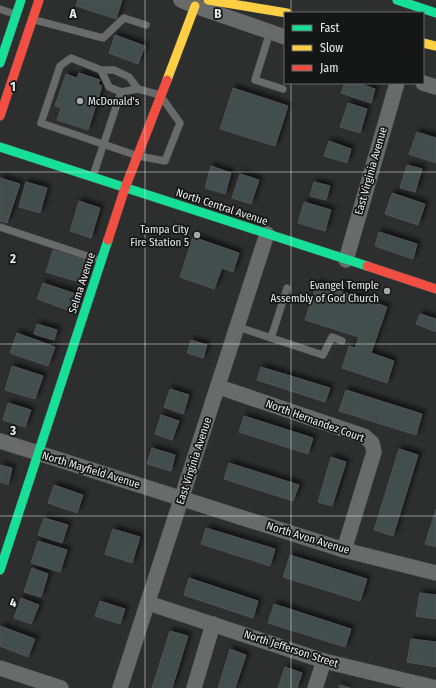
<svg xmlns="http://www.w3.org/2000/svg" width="436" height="688" font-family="'Fira Sans Condensed',sans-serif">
<defs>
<filter id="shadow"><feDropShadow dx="3.5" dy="-3.5" stdDeviation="2" flood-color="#0009"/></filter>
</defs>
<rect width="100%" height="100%" fill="#2d2e2e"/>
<g fill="#424d4d" stroke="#525353" filter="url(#shadow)">
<path d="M78 0H122L116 19 76 6Z"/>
<path d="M115 35 145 46 138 64 109 53Z"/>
<path d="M79 73 100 80 98 84 102 86 88 130 57 120 61 108 55 106 66 74 77 78Z"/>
<path d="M345 83H358L375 89 371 103 341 93Z"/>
<path d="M233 88 288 106 275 146 220 129Z"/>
<path d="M348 103 367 109 360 133 340 127Z"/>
<path d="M417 132 436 138V163L409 154Z"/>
<path d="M329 141 351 149 347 163 324 156Z"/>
<path d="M407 165 422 169 415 192 400 188Z"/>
<path d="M211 166 231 173 225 194 205 188Z"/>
<path d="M240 174 259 180 251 204 232 198Z"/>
<path d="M0 178 20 184 7 223 0 221Z"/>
<path d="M26 182 47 188 40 213 19 207Z"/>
<path d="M314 182 330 186 326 200 310 196Z"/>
<path d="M392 193 425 204 418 225 385 214Z"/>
<path d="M79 201 100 208 91 238 70 231Z"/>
<path d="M304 202 331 210 325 231 298 223Z"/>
<path d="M379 232 417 244 413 259 375 246Z"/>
<path d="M193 237 239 253 233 272 222 268 214 289 180 277Z"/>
<path d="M53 250 85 260 79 282 46 272Z"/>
<path d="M43 283 76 294 70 311 37 299Z"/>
<path d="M317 283 387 307 371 353 394 361 387 383 342 368 349 346 355 348 359 337 305 320Z"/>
<path d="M420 314 436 319V332L416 324Z"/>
<path d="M37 324 57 330 54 340 34 334Z"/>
<path d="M17 333 55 347 48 366 10 353Z"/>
<path d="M191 340 207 345 203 358 187 353Z"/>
<path d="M12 366 43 376 35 399 5 390Z"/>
<path d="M261 367 330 388 325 402 257 380Z"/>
<path d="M170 389 189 395 183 414 164 407Z"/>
<path d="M346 390 422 414 416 435 339 411Z"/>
<path d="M8 403 31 410 25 427 3 420Z"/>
<path d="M161 415 179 421 172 440 155 434Z"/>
<path d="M244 416 313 438 308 454 239 432Z"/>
<path d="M152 448 175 455 171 471 147 464Z"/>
<path d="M399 449 418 455 393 536 374 530Z"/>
<path d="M331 457 346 462 332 506 318 502Z"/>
<path d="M229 463 299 485 293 501 224 479Z"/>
<path d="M0 465 12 468 8 485 0 482Z"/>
<path d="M54 485 83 495 77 513 48 503Z"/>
<path d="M436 509V547L425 544Z"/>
<path d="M44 518 68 525 62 543 38 535Z"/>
<path d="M206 528 275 549 270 566 201 544Z"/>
<path d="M113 529 140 537 132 563 105 554Z"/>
<path d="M38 541 67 550 60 572 31 563Z"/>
<path d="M290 555 367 579 360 601 283 577Z"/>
<path d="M32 568 48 574 41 597 24 592Z"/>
<path d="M189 578 258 601 253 618 184 595Z"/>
<path d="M420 593 436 595V619L416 616Z"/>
<path d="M21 598 39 605 31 624 14 618Z"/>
<path d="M100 601 125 609 120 624 95 616Z"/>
<path d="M274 604 351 629 345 647 268 623Z"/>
<path d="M0 626 35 639 28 657 0 646Z"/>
<path d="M170 631 188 636 172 688H152Z"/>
<path d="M411 639 436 642V667L407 662Z"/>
<path d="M230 649 246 655 235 688H218Z"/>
<path d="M285 667 302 673 297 688H278Z"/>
<path d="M340 685 350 688H339Z"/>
</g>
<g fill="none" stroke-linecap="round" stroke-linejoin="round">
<defs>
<g id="lane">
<path d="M0 9 14 14"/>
<path d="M35 20 103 38 124 18 146 25"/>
<path d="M270 32 255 80 283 89"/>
<path d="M71 58 101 70 109 87 121 92 138 89 160 95 180 123 165 161 138 156 41 123 60 66Z"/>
<path d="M101 70H114L129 77 138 89"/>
<path d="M93 176 121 92"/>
<path d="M0 227 99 260"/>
<path d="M238 327 323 355 332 337 342 341"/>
<path d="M271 338 287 288"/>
</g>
<g id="street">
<path d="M181 0 195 6 285 37"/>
<path d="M423 83 436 87"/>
<path d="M346 260 397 83"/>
<path d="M219 387 364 436 372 443 374 452 344 550"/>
<path d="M0 441 344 550 436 573"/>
<path d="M148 603 324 661 436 688"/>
<path d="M0 668 61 688"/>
<path d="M120 688 267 234"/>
<path d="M194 688 213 624"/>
<path d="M315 688 324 661"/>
</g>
<g id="fast">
<path d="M397 0 436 13"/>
<path d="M0 63 21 0"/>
<path d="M0 147 367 266"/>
<path d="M0 570 108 240"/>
</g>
<g id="slow">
<path d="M208 0 287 13"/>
<path d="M423 43 436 46"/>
<path d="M167 80 195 6"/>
</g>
<g id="jam">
<path d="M0 116 39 0"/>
<path d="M108 240 125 188 167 80"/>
<path d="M367 266 436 289"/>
</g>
</defs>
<use href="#lane" stroke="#484949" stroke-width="8"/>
<use href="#street" stroke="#484949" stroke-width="16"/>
<use href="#fast" stroke="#484949" stroke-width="10"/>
<use href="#slow" stroke="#484949" stroke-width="10"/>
<use href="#jam" stroke="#484949" stroke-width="10"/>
<use href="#lane" stroke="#696b6a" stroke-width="7"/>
<use href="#street" stroke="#696b6a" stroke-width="15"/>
<use href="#fast" stroke="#16e098" stroke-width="9"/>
<use href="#slow" stroke="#ffcf43" stroke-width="9"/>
<use href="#jam" stroke="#f24e42" stroke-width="9"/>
</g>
<path fill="none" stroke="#e8eae9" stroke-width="1" stroke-opacity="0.55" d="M145 0V688M291 0V13M291 83V688M0 172H436M0 344H436M0 516H436"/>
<g fill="#a7a8a8" stroke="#151716" stroke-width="1.5">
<circle cx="80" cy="101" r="4"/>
<circle cx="197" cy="235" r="4"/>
<circle cx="387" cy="291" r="4"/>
</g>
<g text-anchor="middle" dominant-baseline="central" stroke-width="3.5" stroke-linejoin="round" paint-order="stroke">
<g font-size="11" fill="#e8eae9" stroke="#151716" text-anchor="end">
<text x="88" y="101" text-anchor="start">McDonald's</text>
<text x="189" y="229">Tampa City<tspan x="189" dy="13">Fire Station 5</tspan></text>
<text x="379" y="285">Evangel Temple<tspan x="379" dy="13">Assembly of God Church</tspan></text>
</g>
<g font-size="11" fill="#e8eae9" stroke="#151716">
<text transform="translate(371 171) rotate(-74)">East Virginia Avenue</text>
<text transform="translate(222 207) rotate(18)">North Central Avenue</text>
<text transform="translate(82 283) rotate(-72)">Selma Avenue</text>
<text transform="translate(315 421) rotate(20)">North Hernandez Court</text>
<text transform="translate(194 461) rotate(-72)">East Virginia Avenue</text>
<text transform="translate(91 470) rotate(17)">North Mayfield Avenue</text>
<text transform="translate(308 538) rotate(17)">North Avon Avenue</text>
<text transform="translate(291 649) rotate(18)">North Jefferson Street</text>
</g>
</g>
<g font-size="13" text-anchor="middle" font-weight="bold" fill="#e8eae9" stroke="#151716" stroke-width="3.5" stroke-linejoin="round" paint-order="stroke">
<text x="73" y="18">A</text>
<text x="218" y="18">B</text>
<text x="13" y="91">1</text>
<text x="13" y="263">2</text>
<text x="13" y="435">3</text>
<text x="13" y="607">4</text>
</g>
<rect x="284" y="12" width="140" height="72" fill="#151716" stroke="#696b6a"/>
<rect x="292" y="25" width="20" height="6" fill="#16e098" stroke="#696b6a"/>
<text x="320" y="32" font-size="12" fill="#e8eae9">Fast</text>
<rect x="292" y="45" width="20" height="6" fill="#ffcf43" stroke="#696b6a"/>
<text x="320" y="52" font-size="12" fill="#e8eae9">Slow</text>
<rect x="292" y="65" width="20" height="6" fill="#f24e42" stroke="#696b6a"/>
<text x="320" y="72" font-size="12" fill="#e8eae9">Jam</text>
</svg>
